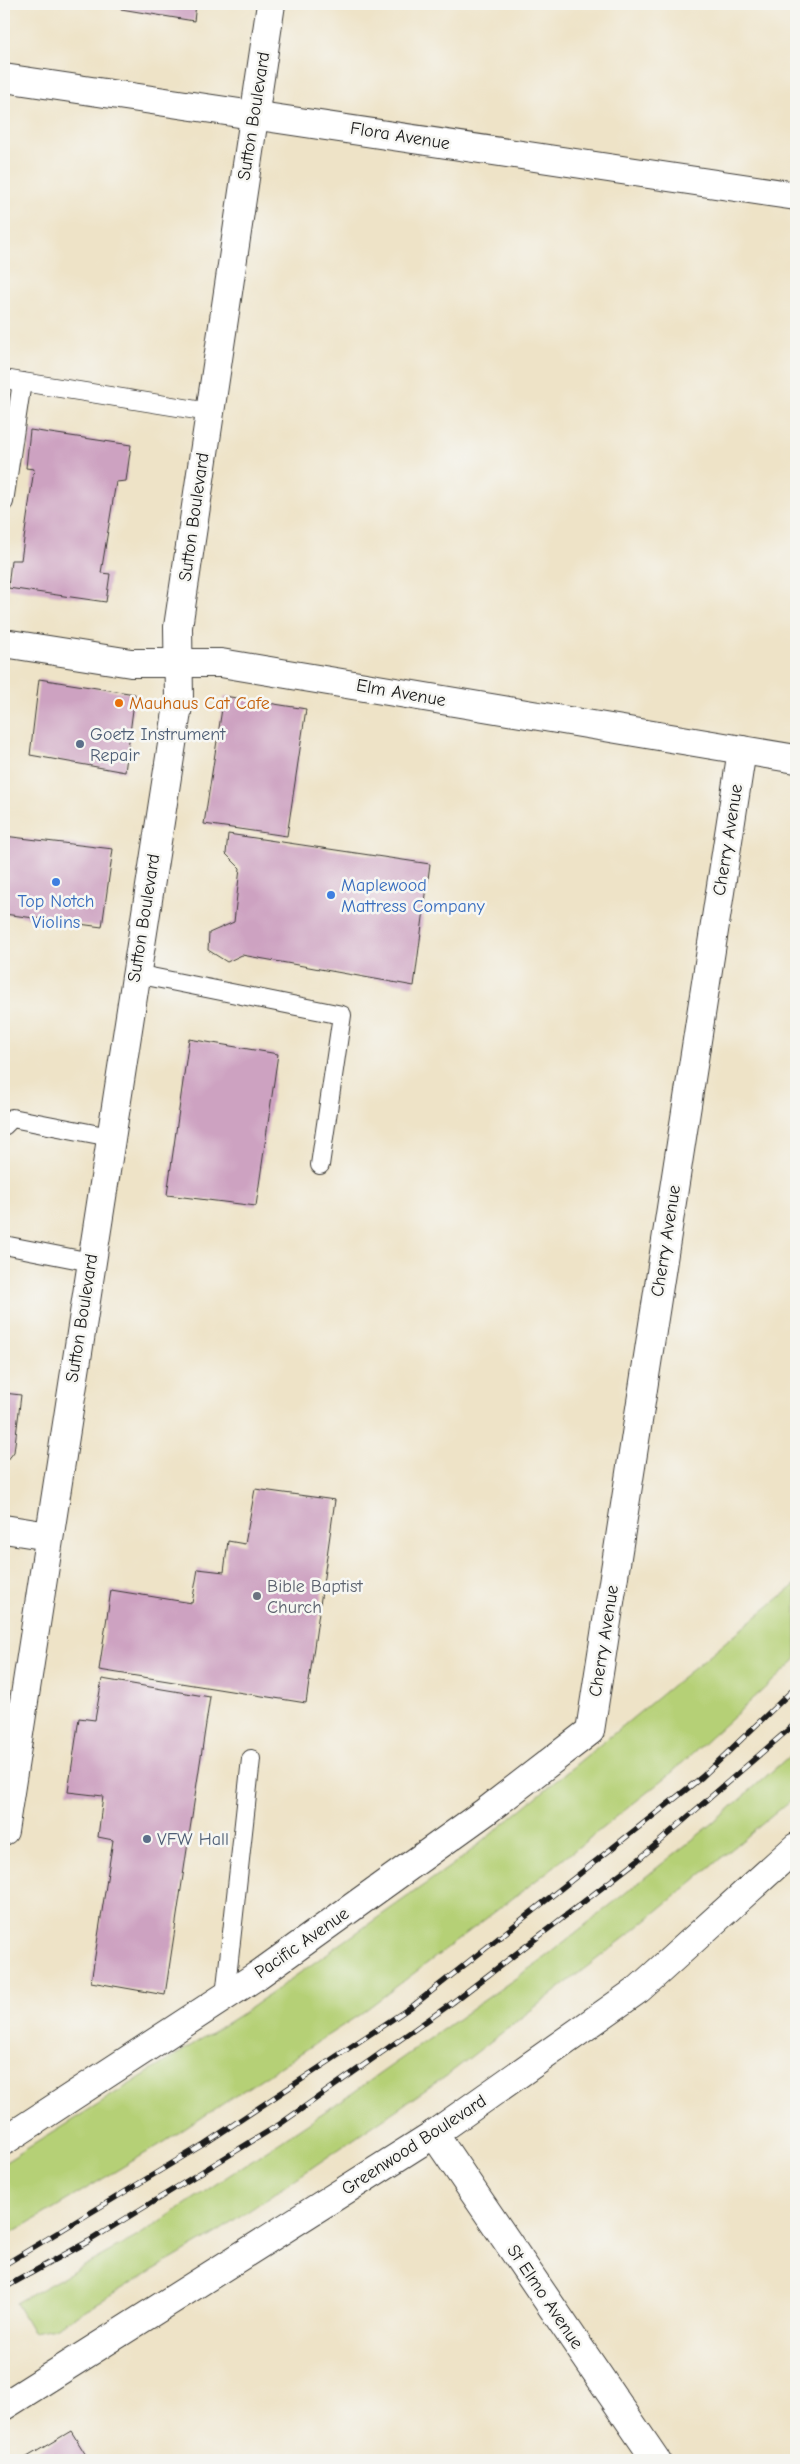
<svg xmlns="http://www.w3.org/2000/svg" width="800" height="2464" font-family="'Comic Neue',sans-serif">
<rect width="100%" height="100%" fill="#f6f6f2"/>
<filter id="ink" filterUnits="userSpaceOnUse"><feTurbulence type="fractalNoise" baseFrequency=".02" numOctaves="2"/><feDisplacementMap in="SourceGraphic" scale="10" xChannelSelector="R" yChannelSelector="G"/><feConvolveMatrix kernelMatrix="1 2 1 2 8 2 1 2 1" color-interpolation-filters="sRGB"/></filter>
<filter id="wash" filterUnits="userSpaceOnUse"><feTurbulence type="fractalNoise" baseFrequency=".0096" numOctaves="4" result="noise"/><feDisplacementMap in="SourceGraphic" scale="20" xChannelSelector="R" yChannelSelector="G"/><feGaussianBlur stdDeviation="1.12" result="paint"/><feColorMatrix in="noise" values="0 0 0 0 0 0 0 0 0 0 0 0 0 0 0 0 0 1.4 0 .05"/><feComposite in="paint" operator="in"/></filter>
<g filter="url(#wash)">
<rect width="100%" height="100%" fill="#eee3c7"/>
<g fill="#b5d076" stroke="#687649">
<path d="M796 1584V1660L669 1775 542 1876 359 2015 166 2141 4 2238V2163L243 2013 462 1858Z"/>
<path d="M796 1750V1796L628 1935 450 2073 218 2232 55 2328 33 2332 16 2303 138 2236 351 2094 540 1961 712 1824Z"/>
</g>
<g id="blocks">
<g fill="#cda2c1">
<path d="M121 4H196L194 21 121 9Z"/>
<path d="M30 430 131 445 126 481 116 482 101 573 110 574 106 602 8 588 11 560H21L34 469 26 468Z"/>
<path d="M39 679 135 694 125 772 30 755Z"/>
<path d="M224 696 306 709 287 836 204 824Z"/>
<path d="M228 834 430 864 414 986 242 955 227 962 208 950 209 933 234 922 240 868 226 854Z"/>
<path d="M4 836 113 849 102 927 4 914Z"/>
<path d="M189 1039 278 1054 256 1206 167 1195Z"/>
<path d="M4 1393 21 1395 14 1452 4 1465Z"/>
<path d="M255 1489 335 1500 306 1703 99 1670 111 1590 192 1603 198 1569 224 1572 228 1541 245 1544Z"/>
<path d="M102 1679 210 1697 165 1995 91 1982 113 1840 98 1837 103 1796 68 1792 79 1718 95 1720Z"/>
<path d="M71 2431 89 2460H22Z"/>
</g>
</g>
</g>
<g filter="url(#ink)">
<use href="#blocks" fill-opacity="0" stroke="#3c3a36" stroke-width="1"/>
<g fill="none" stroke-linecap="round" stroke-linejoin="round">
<defs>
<g id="service">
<path d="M4 379 209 412"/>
<path d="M4 502 22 382"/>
<path d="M136 974 342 1015 320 1165"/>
<path d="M4 1126 12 1118 110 1137"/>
<path d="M4 1245 91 1262"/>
<path d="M225 1996 251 1759"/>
</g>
<g id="minor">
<path d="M4 78 796 196"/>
<path d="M4 643 131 663H221L796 759"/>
<path d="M4 1529 49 1536"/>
<path d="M434 2134 656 2460"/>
<path d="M4 2141 258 1975 485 1812 590 1731 742 750"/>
</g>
<g id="tertiary">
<path d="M4 1831 179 699 178 627 271 4"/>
<path d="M4 2406 434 2134 639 1989 796 1847"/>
</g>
</defs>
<use href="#service" stroke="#3c3a36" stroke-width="20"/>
<use href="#minor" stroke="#3c3a36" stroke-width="30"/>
<use href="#tertiary" stroke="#3c3a36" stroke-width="30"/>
<use href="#service" stroke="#fff" stroke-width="18"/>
<use href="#minor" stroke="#fff" stroke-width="28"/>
<use href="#tertiary" stroke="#fff" stroke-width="28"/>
<defs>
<g id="rail">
<path d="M4 2265 204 2144 414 2005 702 1777 796 1687"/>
<path d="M4 2288 89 2241 280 2124 452 2003 638 1860 796 1723"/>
</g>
</defs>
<use href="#rail" stroke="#1c1c1c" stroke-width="5.5"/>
<use href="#rail" stroke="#f6f6f2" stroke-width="4" stroke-dasharray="11" stroke-linecap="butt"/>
</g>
</g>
<circle fill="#e8710a" stroke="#f6f6f2" stroke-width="2" cx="119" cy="703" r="5"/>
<g fill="#5c6f8a" stroke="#f6f6f2" stroke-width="2">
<circle cx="80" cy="744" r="5"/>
<circle cx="147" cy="1839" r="5"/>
</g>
<g fill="#3f7fe0" stroke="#f6f6f2" stroke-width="2">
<circle cx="56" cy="882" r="5"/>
<circle cx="331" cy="895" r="5"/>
</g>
<circle fill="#6b7280" stroke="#f6f6f2" stroke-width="2" cx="257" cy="1596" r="5"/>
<g text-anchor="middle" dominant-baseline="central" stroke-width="5" stroke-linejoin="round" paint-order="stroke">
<g font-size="18" fill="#1c1c1c" stroke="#f6f6f2">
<text transform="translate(254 116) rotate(-81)">Sutton Boulevard</text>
<text transform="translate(400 136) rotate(9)">Flora Avenue</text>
<text transform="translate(194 517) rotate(-82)">Sutton Boulevard</text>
<text transform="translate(401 693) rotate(10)">Elm Avenue</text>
<text transform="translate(728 840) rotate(-81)">Cherry Avenue</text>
<text transform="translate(144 918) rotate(-81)">Sutton Boulevard</text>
<text transform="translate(666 1241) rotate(-81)">Cherry Avenue</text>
<text transform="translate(82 1318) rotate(-81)">Sutton Boulevard</text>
<text transform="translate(604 1641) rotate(-81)">Cherry Avenue</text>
<text transform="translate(302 1943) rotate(-35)">Pacific Avenue</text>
<text transform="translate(414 2145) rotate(-33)">Greenwood Boulevard</text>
<text transform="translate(545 2297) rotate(56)">St Elmo Avenue</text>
</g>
<g font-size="18" fill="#c56008" stroke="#f6f6f2" text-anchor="start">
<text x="129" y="703">Mauhaus Cat Cafe</text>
</g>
<g font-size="18" fill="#4e5e75" stroke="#f6f6f2" text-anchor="start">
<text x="90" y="734">Goetz Instrument<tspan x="90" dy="21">Repair</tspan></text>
<text x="157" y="1839">VFW Hall</text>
</g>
<g font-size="18" fill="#366cbe" stroke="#f6f6f2" text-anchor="start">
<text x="341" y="885">Maplewood<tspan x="341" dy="21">Mattress Company</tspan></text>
<text x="56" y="901" text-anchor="middle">Top Notch<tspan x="56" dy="21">Violins</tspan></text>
</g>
<g font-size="18" fill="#5b616d" stroke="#f6f6f2" text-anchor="start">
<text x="267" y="1586">Bible Baptist<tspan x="267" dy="21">Church</tspan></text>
</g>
</g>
<rect width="800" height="2464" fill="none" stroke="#f6f6f2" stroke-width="20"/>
</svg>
